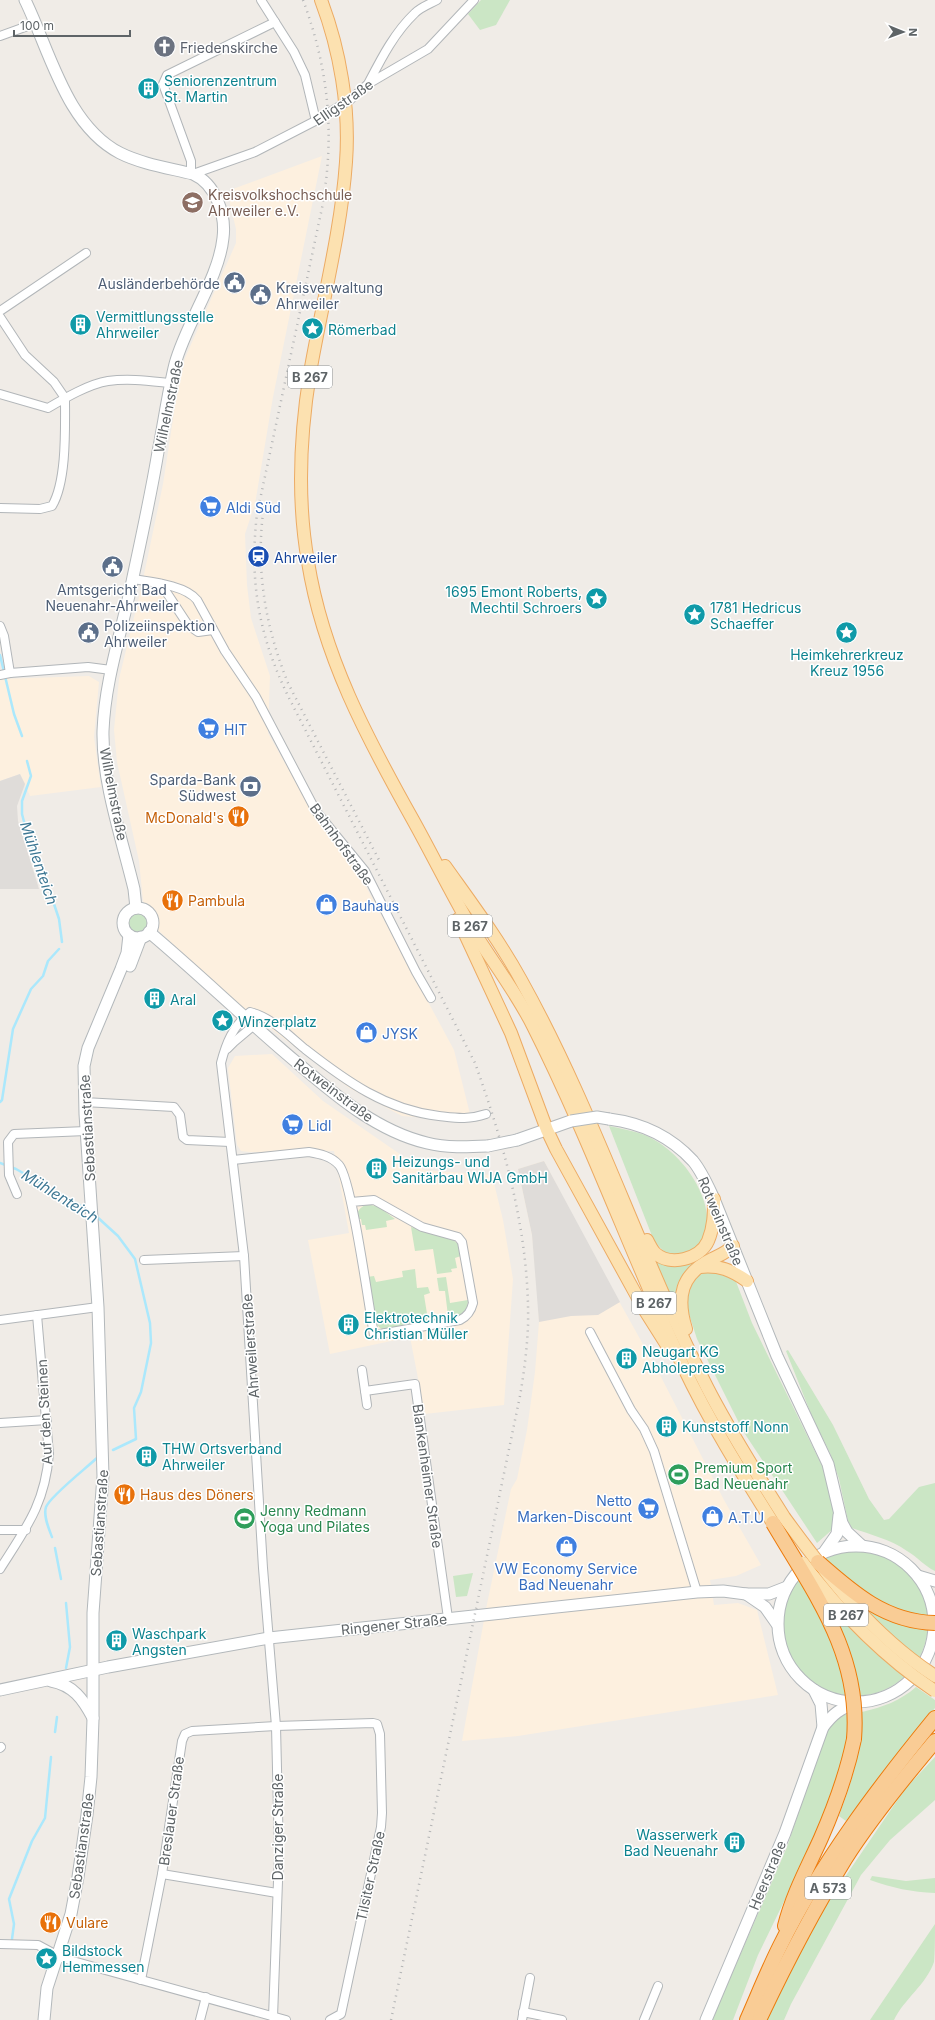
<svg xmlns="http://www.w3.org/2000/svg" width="935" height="2020" font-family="Inter,sans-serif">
<rect width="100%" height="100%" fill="#f0ece7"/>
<g fill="#fdf0df">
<path d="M322 156 273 397 255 504 245 534 247 585 251 618 270 676 268 733 320 825 343 849 364 883 454 1050 472 1122 402 1116 349 1088 233 1000 159 931 143 901 139 861 117 762 114 730 119 679 141 589 163 484 175 406 185 358 236 243V229L230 204V190Z"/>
<path d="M89 676 99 682 94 737 101 787 30 796 20 774 0 781V679Z"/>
<path d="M272 1054 323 1101 423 1170 492 1175 503 1220 513 1279 504 1405 425 1414 410 1337 330 1354 308 1240 349 1233 334 1151 249 1152 241 1151 237 1145 228 1068 235 1056Z"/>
<path d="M544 1161 591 1251 659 1373 724 1500 761 1565 736 1576 710 1580 714 1605 738 1603 757 1610 778 1695 518 1736 462 1741 486 1609 511 1489 517 1479 527 1430 535 1372 539 1322 537 1283 532 1235 518 1169Z"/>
</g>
<g fill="#dfdcd9">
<path d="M20 774 25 784 17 806 18 821 39 889H0V781Z"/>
<path d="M544 1161 620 1302 598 1315 571 1316 539 1322 532 1235 518 1169Z"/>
</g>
<g fill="#cbe6c5">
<path d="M481 0H510L496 25 480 30 468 14Z"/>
<circle cx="138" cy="922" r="12"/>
<path d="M609 1126C619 1128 629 1130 639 1133 675 1144 713 1192 707 1231 704 1250 681 1261 665 1252 661 1249 657 1244 654 1241Z"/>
<path d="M367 1204 379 1207 395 1219 386 1221 387 1227 366 1230 365 1225H362L361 1219H357C356 1212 360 1207 367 1204Z"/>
<path d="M411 1227 452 1239 459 1245 461 1256 455 1258 457 1268 451 1269 452 1272 437 1274 433 1249 415 1251Z"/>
<path d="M653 1256 682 1264 695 1261 696 1264 676 1309Z"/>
<path d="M415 1269 417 1288 428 1287 430 1293 424 1295 428 1320 434 1319V1321L385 1330 380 1328 375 1322 367 1277 374 1276 376 1282 403 1277 402 1271Z"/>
<path d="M715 1270 735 1279 752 1323 825 1472 833 1501V1529L817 1543 743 1431 697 1339 686 1305 688 1288 696 1277 705 1272Z"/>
<path d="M446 1277 450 1303 468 1300C468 1315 456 1317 443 1319V1317L448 1316 445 1291H439L437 1278Z"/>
<path d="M788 1350 833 1425 869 1499 884 1520 889 1519 919 1487 935 1483V1571C924 1566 918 1557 907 1551 890 1539 871 1535 852 1528L848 1521 839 1479 830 1453 813 1419 786 1351Z"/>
<circle cx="855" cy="1623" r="73"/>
<path d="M473 1573 467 1596 456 1597 453 1576Z"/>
<path d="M916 1687 935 1700V1708L906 1743 846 1821 839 1816C853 1778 861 1753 862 1712 883 1707 900 1701 916 1687Z"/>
<path d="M850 1714V1741L830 1807 758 1955 733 2020H712L787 1847 827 1728 842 1715Z"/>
<path d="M935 1757V1800L890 1840 861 1875 791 2004 784 2020H765L813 1924 905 1789Z"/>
<path d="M872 1876 906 1881 935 1878V1893C912 1892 892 1888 870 1880Z"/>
<path d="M935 1924C935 1935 935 1952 934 1962 926 1985 904 1999 894 2020H870Z"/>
</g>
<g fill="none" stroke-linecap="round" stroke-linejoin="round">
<g stroke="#abe8fc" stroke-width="2.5">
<path d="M0 655 14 714 22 736"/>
<path d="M27 761 31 776 22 801V814L29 841 41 865 59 919 62 942"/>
<path d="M0 1102 2 1100 13 1029 31 989 43 976 48 961 59 949"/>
<path d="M0 1163 16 1169 88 1210"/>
<path d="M95 1215 118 1236 135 1259 150 1323 151 1343 141 1392 134 1408 136 1439 113 1450"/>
<path d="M52 1537C49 1529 43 1516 46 1507 50 1496 89 1466 99 1456"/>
<path d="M55 1548 61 1579"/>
<path d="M66 1603 70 1647 66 1668"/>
<path d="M55 1732 57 1717"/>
<path d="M12 1939 14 1924 9 1899 32 1841 45 1818 51 1757"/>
</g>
<defs>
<g id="street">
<path d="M261 0 294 52 305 75 316 121"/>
<path d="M0 36 36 23"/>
<path d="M368 84C381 59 394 33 415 13 421 7 430 4 437 0"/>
<path d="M351 99 368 84 428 49 474 0"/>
<path d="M191 173V161L163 84 167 75 275 22"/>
<path d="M193 174 255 152 319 119"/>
<path d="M0 311 86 253"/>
<path d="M0 317 25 355 54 382 65 398"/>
<path d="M0 394 48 408C65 398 89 384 108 381 129 378 150 381 170 383"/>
<path d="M0 508 40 509 52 506C67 481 65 427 65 398"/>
<path d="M133 579C151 582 185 585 197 600L225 651 256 697 316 811 365 871 416 972 431 998"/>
<path d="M161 584 188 625 198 632 213 630"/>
<path d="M0 626 4 636 10 673"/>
<path d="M0 675 10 673 88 667 111 670"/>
<path d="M227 1049 234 1042 253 1026"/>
<path d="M84 1102 174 1107 180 1115 183 1137 187 1140 230 1142"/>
<path d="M233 1160 309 1152C320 1154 331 1156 339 1165 352 1180 369 1308 374 1335L460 1320C468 1316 471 1311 473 1303L462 1242 458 1237 422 1227 374 1200 351 1202"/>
<path d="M17 1194 9 1175 8 1142 14 1134 86 1131"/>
<path d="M144 1260 244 1256"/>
<path d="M0 1320 98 1307"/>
<path d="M590 1332 631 1410 644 1429 654 1451 697 1592"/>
<path d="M362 1370 365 1391 415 1384 448 1618"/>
<path d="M365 1391 367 1405"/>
<path d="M0 1423 47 1420"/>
<path d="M0 1530H26"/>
<path d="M0 1569C26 1528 45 1504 49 1454L37 1315"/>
<path d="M0 1748 1 1747"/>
<path d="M162 1874 277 1893"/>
<path d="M0 1944 38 1945 62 1958 286 2020"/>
<path d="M141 1980 162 1874 182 1741 185 1734 192 1731 276 1726 373 1723 377 1724 380 1734 382 1813 381 1827 341 2014 330 2020"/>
<path d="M523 2012 562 2020"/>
<path d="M273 2017 279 1854 276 1726 263 1568 244 1256 221 1063C226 1043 233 1026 250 1012 271 1017 288 1035 305 1049 346 1081 386 1110 439 1116 457 1118 468 1120 486 1114"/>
<path d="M200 2020 206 1997"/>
<path d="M522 2020 530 1978"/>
<path d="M644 2020 658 1986"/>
</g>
<g id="secondary">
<path d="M25 0C50 51 66 125 120 153 142 164 169 168 193 174 216 184 226 215 223 238 219 278 186 323 175 364 168 392 164 422 158 452 151 494 142 535 133 577 123 628 105 678 103 731 102 782 122 839 134 889L136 908"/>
<circle cx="138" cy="923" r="15"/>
<path d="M149 932C199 974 245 1019 295 1061 334 1094 376 1131 427 1143 447 1148 467 1147 488 1146"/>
<path d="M130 966 141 937"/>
<path d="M609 1119C641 1123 671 1137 693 1161 702 1172 708 1186 714 1199L777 1356 828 1464 842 1523 847 1532 861 1545"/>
<path d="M517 1140 571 1121"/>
<circle cx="856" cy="1624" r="78"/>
<path d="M825 1551 837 1534 839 1515"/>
<path d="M918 1576 935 1581"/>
<path d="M746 1594 765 1607 777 1624"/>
<path d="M51 1681C73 1685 83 1699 93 1718"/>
<path d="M0 1690 108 1667 269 1638 697 1592 723 1591 746 1594H769L787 1587"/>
<path d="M814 1690 821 1704 823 1727"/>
<path d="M44 2020 47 1988 71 1914 78 1877 87 1815 91 1777 93 1719V1613L103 1476 98 1307 85 1114 84 1066 88 1048 121 969 127 953 129 935"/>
<path d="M706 2020 785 1833 823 1727C833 1714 840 1708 856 1704"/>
</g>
<g id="primary">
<path d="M321 0C340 50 350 108 346 162 341 233 322 303 310 373 300 435 297 500 308 562 323 656 367 738 413 820 433 856 451 893 472 929 492 961 516 992 533 1026 589 1137 631 1254 683 1366 709 1421 741 1472 773 1523"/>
<path d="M445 866C472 904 499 940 521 980 594 1111 639 1254 707 1387 730 1432 757 1474 784 1517"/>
<path d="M458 919 511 1033 547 1130 556 1149 644 1309 668 1347"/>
<path d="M647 1240C649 1244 652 1250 655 1253 670 1267 700 1259 708 1241 714 1227 714 1213 714 1199"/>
<path d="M700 1267C720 1265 731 1270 747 1281"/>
<path d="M686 1329C676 1297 681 1274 712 1259 720 1255 726 1253 733 1246"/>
</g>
<g id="highway">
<path d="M785 1926C793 1894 808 1867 821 1838 835 1806 847 1773 854 1739"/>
<path d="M747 2020C758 1995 768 1970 780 1946 821 1863 877 1789 935 1718"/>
<path d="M759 2020C785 1965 813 1911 845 1859 871 1818 903 1779 935 1741"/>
</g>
</defs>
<use href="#street" stroke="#b2b6b9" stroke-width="10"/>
<use href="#secondary" stroke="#b3b8bb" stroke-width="13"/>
<use href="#primary" stroke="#ecab64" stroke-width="14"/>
<use href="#highway" stroke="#ed7a0a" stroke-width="16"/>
<use href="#street" stroke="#fff" stroke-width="8"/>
<use href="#secondary" stroke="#fff" stroke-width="11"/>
<use href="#primary" stroke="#fce1b0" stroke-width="12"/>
<use href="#highway" stroke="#f9cc95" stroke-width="14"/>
<g stroke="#b3b4b5" stroke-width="2.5" stroke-dasharray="1 5" stroke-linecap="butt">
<path d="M303 0C329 70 335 135 322 208L257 514C249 581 259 636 288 696L475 1063C505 1147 530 1236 528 1326 527 1349 524 1373 520 1396L391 2020"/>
<path d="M264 506C255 567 265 626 288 683L380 862"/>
</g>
<defs>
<path id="street-bridge" d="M319 119 351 99"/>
<g id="secondary-bridge">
<path d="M571 1121 597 1117 609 1119"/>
<path d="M488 1146 517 1140"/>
</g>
<g id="primary-bridge">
<path d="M784 1517C828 1577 872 1635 935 1676"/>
<path d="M803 1563C840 1612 884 1657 935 1691"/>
</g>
<g id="highway-bridge">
<path d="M773 1523C814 1593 861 1654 854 1739"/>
<path d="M818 1562C853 1593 886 1622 935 1623"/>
</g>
</defs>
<use href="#street-bridge" stroke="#b2b6b9" stroke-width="10" stroke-linecap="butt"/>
<use href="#secondary-bridge" stroke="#b3b8bb" stroke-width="13" stroke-linecap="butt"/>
<use href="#primary-bridge" stroke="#ecab64" stroke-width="14" stroke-linecap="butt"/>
<use href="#highway-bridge" stroke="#ed7a0a" stroke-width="16" stroke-linecap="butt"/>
<use href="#street-bridge" stroke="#fff" stroke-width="8"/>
<use href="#secondary-bridge" stroke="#fff" stroke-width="11"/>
<use href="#primary-bridge" stroke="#fce1b0" stroke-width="12"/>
<use href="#highway-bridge" stroke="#f9cc95" stroke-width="14"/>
</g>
<defs>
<symbol id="church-disc" viewBox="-11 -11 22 22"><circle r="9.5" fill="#6b7280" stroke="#fff"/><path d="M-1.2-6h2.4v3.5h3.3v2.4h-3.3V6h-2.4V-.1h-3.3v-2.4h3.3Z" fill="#fff"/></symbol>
<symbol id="building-disc" viewBox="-11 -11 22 22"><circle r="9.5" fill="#0f9aa8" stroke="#fff"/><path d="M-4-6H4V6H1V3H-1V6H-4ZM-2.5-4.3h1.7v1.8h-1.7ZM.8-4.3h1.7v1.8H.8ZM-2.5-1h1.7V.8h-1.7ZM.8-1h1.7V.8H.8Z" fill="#fff"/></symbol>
<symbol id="university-disc" viewBox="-11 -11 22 22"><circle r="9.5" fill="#8d6e63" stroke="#fff"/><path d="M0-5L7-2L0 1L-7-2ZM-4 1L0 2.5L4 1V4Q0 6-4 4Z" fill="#fff"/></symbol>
<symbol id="civic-disc" viewBox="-11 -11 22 22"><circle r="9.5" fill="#5c6f8a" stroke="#fff"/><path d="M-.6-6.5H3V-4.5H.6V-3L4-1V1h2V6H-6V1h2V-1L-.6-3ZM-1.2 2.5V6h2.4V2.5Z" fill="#fff"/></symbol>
<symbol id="sight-disc" viewBox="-11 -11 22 22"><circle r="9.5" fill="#0f9aa8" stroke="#fff"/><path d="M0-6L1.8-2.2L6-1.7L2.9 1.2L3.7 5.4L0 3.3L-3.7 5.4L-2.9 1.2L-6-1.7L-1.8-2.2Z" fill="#fff"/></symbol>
<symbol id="supermarket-disc" viewBox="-11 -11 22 22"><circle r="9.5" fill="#3f7fe0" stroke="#fff"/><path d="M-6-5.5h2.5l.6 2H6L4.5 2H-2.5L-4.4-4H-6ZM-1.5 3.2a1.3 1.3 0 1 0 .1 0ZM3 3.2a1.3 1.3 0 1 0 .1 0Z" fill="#fff"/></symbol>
<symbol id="station-disc" viewBox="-11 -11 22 22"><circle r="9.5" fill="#1a4fb4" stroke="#fff"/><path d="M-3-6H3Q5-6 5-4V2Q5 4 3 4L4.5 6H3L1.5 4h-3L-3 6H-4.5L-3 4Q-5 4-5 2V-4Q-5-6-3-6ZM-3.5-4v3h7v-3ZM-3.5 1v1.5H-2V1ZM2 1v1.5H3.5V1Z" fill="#fff"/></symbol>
<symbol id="bank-disc" viewBox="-11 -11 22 22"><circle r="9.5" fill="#5c6f8a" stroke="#fff"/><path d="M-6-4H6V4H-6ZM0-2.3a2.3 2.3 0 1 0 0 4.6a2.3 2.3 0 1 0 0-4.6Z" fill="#fff"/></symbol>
<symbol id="restaurant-disc" viewBox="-11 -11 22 22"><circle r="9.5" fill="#e8710a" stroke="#fff"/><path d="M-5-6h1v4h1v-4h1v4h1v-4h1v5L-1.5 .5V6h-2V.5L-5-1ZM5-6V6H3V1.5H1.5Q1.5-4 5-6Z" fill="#fff"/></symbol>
<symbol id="shop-disc" viewBox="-11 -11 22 22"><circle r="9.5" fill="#3f7fe0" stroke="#fff"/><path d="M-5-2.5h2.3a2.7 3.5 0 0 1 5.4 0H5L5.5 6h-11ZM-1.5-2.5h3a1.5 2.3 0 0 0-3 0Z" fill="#fff"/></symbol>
<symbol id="stadium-disc" viewBox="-11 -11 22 22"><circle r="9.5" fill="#2e9e5b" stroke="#fff"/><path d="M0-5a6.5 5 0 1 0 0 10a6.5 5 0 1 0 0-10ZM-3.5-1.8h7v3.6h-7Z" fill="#fff"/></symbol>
</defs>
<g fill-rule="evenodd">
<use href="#church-disc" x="152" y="34" width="25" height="25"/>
<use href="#building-disc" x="136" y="76" width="25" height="25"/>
<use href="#university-disc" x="180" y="190" width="25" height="25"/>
<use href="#civic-disc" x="222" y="270" width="25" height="25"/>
<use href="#civic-disc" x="248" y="282" width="25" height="25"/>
<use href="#building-disc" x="68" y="312" width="25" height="25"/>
<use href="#sight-disc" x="300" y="316" width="25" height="25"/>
<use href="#supermarket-disc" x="198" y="494" width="25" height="25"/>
<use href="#station-disc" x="246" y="544" width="25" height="25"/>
<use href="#civic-disc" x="100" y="554" width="25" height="25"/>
<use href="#sight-disc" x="584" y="586" width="25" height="25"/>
<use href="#sight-disc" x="682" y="602" width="25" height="25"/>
<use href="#sight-disc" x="834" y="620" width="25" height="25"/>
<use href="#civic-disc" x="76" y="620" width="25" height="25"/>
<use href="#supermarket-disc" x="196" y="716" width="25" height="25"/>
<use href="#bank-disc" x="238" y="774" width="25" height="25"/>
<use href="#restaurant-disc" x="226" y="804" width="25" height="25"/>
<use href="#restaurant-disc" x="160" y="888" width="25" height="25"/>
<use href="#shop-disc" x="314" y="892" width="25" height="25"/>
<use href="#building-disc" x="142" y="986" width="25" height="25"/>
<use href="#sight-disc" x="210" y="1008" width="25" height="25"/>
<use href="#shop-disc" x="354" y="1020" width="25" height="25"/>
<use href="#supermarket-disc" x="280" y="1112" width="25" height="25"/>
<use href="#building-disc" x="364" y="1156" width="25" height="25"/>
<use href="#building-disc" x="336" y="1312" width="25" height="25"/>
<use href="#building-disc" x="614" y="1346" width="25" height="25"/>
<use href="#building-disc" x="654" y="1414" width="25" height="25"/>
<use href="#building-disc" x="134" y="1444" width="25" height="25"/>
<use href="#stadium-disc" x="666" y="1462" width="25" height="25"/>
<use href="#restaurant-disc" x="112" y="1482" width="25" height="25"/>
<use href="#supermarket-disc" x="636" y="1496" width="25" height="25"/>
<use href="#shop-disc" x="700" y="1504" width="25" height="25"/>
<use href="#stadium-disc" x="232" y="1506" width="25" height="25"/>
<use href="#shop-disc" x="554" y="1534" width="25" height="25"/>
<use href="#building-disc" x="104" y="1628" width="25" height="25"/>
<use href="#building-disc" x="722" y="1830" width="25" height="25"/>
<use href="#restaurant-disc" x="38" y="1910" width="25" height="25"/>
<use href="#sight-disc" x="34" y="1946" width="25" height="25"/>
</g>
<g text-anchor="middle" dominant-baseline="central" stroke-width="3" stroke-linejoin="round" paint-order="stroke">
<g fill="#fff" stroke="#8e9295" stroke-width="1">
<rect x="288" y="366" width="44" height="22" rx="3"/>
<rect x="448" y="915" width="44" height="22" rx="3"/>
<rect x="632" y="1292" width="44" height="22" rx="3"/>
<rect x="824" y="1604" width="44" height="22" rx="3"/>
<rect x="805" y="1877" width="46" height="22" rx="3"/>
</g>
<g font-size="13" font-weight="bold" fill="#5e6467">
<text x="310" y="377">B 267</text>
<text x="470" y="926">B 267</text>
<text x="654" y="1303">B 267</text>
<text x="846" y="1615">B 267</text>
<text x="828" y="1888">A 573</text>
</g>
<g font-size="14" fill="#5b616d" stroke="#fff" text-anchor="start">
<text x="180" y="47">Friedenskirche</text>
</g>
<g font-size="14" fill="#0d838f" stroke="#fff" text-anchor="start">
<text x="164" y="80">Seniorenzentrum<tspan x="164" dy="16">St. Martin</tspan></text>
<text x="96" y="316">Vermittlungsstelle<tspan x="96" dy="16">Ahrweiler</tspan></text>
<text x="328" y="329">Römerbad</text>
<text x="582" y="591" text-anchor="end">1695 Emont Roberts,<tspan x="582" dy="16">Mechtil Schroers</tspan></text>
<text x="710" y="607">1781 Hedricus<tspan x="710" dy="16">Schaeffer</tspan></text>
<text x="847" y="654" text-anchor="middle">Heimkehrerkreuz<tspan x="847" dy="16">Kreuz 1956</tspan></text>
<text x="170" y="999">Aral</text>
<text x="238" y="1021">Winzerplatz</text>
<text x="392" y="1161">Heizungs- und<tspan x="392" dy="16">Sanitärbau WIJA GmbH</tspan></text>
<text x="364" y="1317">Elektrotechnik<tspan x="364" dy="16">Christian Müller</tspan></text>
<text x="642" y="1351">Neugart KG<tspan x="642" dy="16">Abholepress</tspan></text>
<text x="682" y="1426">Kunststoff Nonn</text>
<text x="162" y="1448">THW Ortsverband<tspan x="162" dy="16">Ahrweiler</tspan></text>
<text x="132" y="1633">Waschpark<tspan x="132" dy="16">Angsten</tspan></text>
<text x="718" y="1834" text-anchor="end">Wasserwerk<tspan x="718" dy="16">Bad Neuenahr</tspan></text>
<text x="62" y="1950">Bildstock<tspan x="62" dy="16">Hemmessen</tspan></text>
</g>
<g font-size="14" fill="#5e6467" stroke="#fff">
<text transform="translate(343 102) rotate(-35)">Elligstraße</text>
<text transform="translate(168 406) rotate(-78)">Wilhelmstraße</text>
<text transform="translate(114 794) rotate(79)">Wilhelmstraße</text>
<text transform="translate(342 844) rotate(54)">Bahnhofstraße</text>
<text transform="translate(334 1090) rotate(37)">Rotweinstraße</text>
<text transform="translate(87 1128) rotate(-93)">Sebastianstraße</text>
<text transform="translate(721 1221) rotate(67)">Rotweinstraße</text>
<text transform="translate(250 1346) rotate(-94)">Ahrweilerstraße</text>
<text transform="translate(44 1412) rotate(-93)">Auf den Steinen</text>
<text transform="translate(428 1476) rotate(82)">Blankenheimer Straße</text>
<text transform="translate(99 1523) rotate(-86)">Sebastianstraße</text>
<text transform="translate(394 1624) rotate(-6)">Ringener Straße</text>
<text transform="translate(171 1811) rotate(-82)">Breslauer Straße</text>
<text transform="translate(277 1827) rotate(-90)">Danziger Straße</text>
<text transform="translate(81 1846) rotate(-82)">Sebastianstraße</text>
<text transform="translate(767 1875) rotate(-67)">Heerstraße</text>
<text transform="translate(370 1876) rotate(-78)">Tilsiter Straße</text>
</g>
<g font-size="14" fill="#785e54" stroke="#fff" text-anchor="start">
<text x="208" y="194">Kreisvolkshochschule<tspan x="208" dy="16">Ahrweiler e.V.</tspan></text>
</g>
<g font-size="14" fill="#4e5e75" stroke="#fff" text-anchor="end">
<text x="220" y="283">Ausländerbehörde</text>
<text x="276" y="287" text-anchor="start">Kreisverwaltung<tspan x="276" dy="16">Ahrweiler</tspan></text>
<text x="112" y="589" text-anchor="middle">Amtsgericht Bad<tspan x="112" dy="16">Neuenahr-Ahrweiler</tspan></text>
<text x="104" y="625" text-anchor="start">Polizeiinspektion<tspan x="104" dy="16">Ahrweiler</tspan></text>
<text x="236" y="779">Sparda-Bank<tspan x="236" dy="16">Südwest</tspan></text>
</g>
<g font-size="14" fill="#366cbe" stroke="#fff" text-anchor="start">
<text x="226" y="507">Aldi Süd</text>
<text x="224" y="729">HIT</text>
<text x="342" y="905">Bauhaus</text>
<text x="382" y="1033">JYSK</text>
<text x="308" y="1125">Lidl</text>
<text x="632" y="1500" text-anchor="end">Netto<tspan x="632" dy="16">Marken-Discount</tspan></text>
<text x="728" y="1517">A.T.U</text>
<text x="566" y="1568" text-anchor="middle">VW Economy Service<tspan x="566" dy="16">Bad Neuenahr</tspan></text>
</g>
<g font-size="14" fill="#164399" stroke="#fff" text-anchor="start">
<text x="274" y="557">Ahrweiler</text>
</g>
<g font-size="14" fill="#c56008" stroke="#fff" text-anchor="start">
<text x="224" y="817" text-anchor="end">McDonald's</text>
<text x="188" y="900">Pambula</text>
<text x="140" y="1494">Haus des Döners</text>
<text x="66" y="1922">Vulare</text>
</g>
<g font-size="14" fill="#27864d" stroke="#fff" text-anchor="start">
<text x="694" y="1467">Premium Sport<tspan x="694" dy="16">Bad Neuenahr</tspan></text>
<text x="260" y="1510">Jenny Redmann<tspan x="260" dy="16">Yoga und Pilates</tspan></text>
</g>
<g font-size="15" font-style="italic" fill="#3e7894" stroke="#fff">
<text transform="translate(39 863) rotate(71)">Mühlenteich</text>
<text transform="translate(60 1196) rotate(32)">Mühlenteich</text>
</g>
</g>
<g transform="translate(903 32) rotate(91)" stroke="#ffffff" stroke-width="3" paint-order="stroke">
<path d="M0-3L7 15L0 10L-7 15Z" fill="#5e6467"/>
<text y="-6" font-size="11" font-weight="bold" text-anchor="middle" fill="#5e6467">N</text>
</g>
<path d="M14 30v6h116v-6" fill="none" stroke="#5e6467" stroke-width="2"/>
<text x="20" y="30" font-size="12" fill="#5e6467" stroke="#ffffff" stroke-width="3" paint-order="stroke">100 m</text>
</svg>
